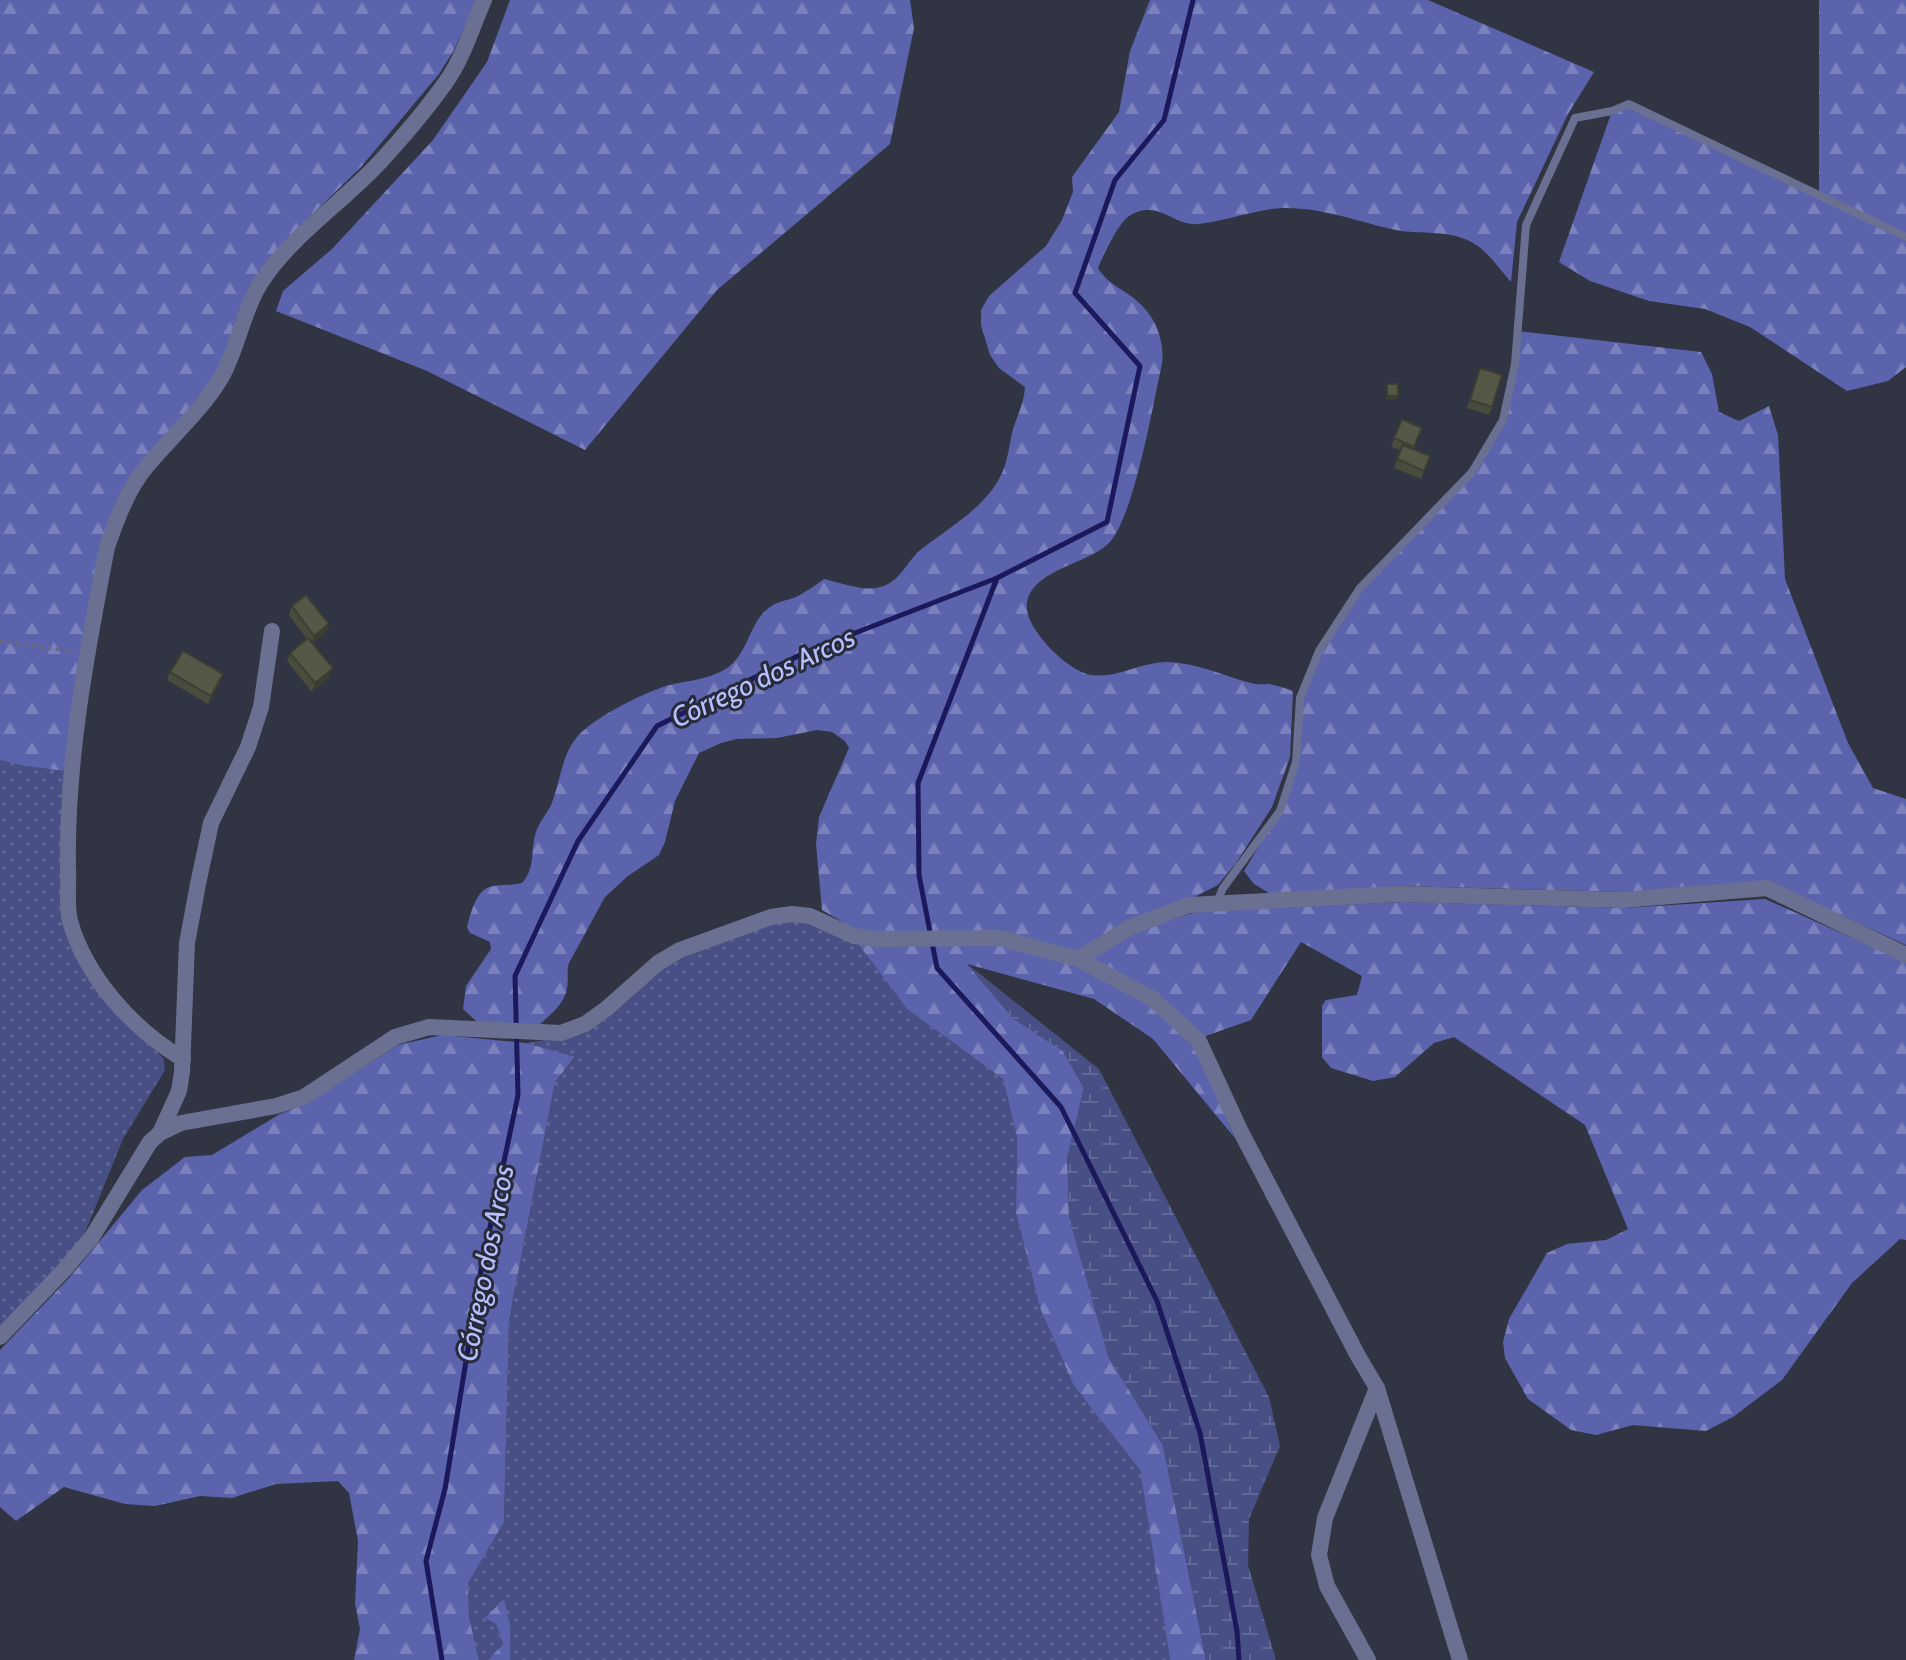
<svg xmlns="http://www.w3.org/2000/svg" width="1906" height="1660" font-family="Cabin,sans-serif">
<defs>
<pattern id="grass-dots" width="8" height="8" patternUnits="userSpaceOnUse" patternTransform="scale(2)"><rect width="8" height="8" fill="#484f84"/><path d="M2 2h.1M6 6h.1" fill="none" stroke="#626896" stroke-width="1.8" stroke-linecap="round"/></pattern>
<pattern id="forest-firs" width="22" height="20" patternUnits="userSpaceOnUse" patternTransform="scale(2)"><rect width="22" height="20" fill="#5b63ad"/><path d="M5 1l3.5 6h-7zM16 11l3.5 6h-7z" fill="#7a81bc"/></pattern>
<pattern id="wetland-marsh" width="20" height="14" patternUnits="userSpaceOnUse" patternTransform="scale(2)"><rect width="20" height="14" fill="#484f84"/><path d="M1 5h8M5 5V1M11 12h8M15 12V8" fill="none" stroke="#626896"/></pattern>
</defs>
<rect width="100%" height="100%" fill="#313442"/>
<g fill="url(#grass-dots)">
<path d="M0 760 24 766 65 771 61 805 62 916 123 1016 163 1058 165 1070 123 1139 82 1240 0 1329Z"/>
<path d="M789 918 810 924 858 944 907 1009 1003 1079 1017 1137 1016 1213 1040 1308 1074 1386 1140 1470 1170 1660H510V1623L504 1600 496 1624 503 1644 488 1660H479L469 1617 468 1582 504 1522 509 1320 555 1082 575 1058 526 1043 571 1036 609 1012 666 967 708 945Z"/>
</g>
<g fill="url(#forest-firs)">
<path d="M0 0H477L454 50 439 74 361 167 289 237 223 361 195 405 116 502 65 771 24 766 0 760Z"/>
<path d="M510 0H910L914 28 890 144 717 290 585 450 427 371 276 311 283 291 332 249 433 140 487 62Z"/>
<path d="M1150 0H1428L1594 72 1568 114 1517 222 1511 282C1500 270 1488 251 1473 243 1450 229 1421 235 1396 230 1359 222 1321 207 1282 208 1253 210 1227 221 1198 224 1174 227 1158 198 1129 216 1118 224 1103 255 1098 268 1107 283 1119 287 1132 297 1154 313 1165 338 1162 364 1153 403 1134 519 1108 544 1087 564 1032 570 1027 603 1023 627 1068 672 1092 675 1117 679 1142 661 1169 662 1197 663 1224 676 1251 683 1258 685 1263 684 1269 684 1277 685 1285 688 1293 691L1290 757 1272 807 1236 863 1218 885 1079 955 1000 934 860 932 822 910 816 844 819 817 849 748 845 741 832 732 817 730 777 738 737 739 721 743 699 753 675 801 665 842 659 855 628 876 605 897 569 963C566 972 569 979 567 988 565 1005 547 1017 536 1028L477 1022 463 1009 466 986 491 949 490 942 470 933 467 927C470 915 476 891 489 887 498 884 511 886 522 883 536 868 530 850 536 832 539 822 547 814 551 805 560 784 561 756 577 737 593 718 643 693 666 686 687 680 704 681 724 670 749 656 748 622 770 607 778 601 790 600 798 596 807 591 816 585 824 579 842 583 866 593 884 586 901 579 907 562 919 551 949 527 993 504 1005 465 1009 453 1010 440 1013 429 1018 414 1024 403 1025 387L999 368 990 355 981 325V310L989 296 1046 246 1062 220 1073 192 1072 177 1119 112 1130 51Z"/>
<path d="M1819 0H1906V367L1888 381 1847 391 1750 327 1705 309 1649 301 1590 281 1559 262 1612 111 1629 104 1819 194Z"/>
<path d="M1517 331 1701 352 1712 374 1719 412 1739 421 1769 406 1778 435 1785 579 1848 743 1873 788 1906 799V945L1766 881 1625 892 1399 886 1276 897 1254 884 1244 871 1280 811 1296 762 1300 698 1319 651 1360 588 1472 472 1503 420Z"/>
<path d="M1765 899 1906 962V1240L1900 1239 1852 1283 1782 1380 1733 1417 1706 1431 1633 1425 1596 1435 1571 1430 1528 1399 1505 1358 1503 1342 1509 1319 1547 1253 1567 1244 1606 1240 1628 1229 1585 1125 1454 1037 1434 1043 1395 1077 1373 1081 1331 1068 1322 1057V1006L1326 1000 1357 995 1362 976 1301 942 1251 1020 1203 1037 1089 958 1110 941 1195 912 1401 902 1625 908Z"/>
<path d="M858 944 998 945 1072 963 1152 1003 1196 1045 1234 1137 1153 1039 1094 999 967 964 1014 1019 1063 1051 1084 1088 1067 1159 1108 1356 1163 1445 1206 1660H1170L1140 1470 1074 1386 1040 1308 1016 1213 1017 1137 1003 1079 907 1009Z"/>
<path d="M442 1035 526 1043 575 1057 555 1082 509 1320 504 1522 468 1583 469 1617 479 1660H354L360 1629 355 1603 358 1541 349 1493 338 1481 276 1484 232 1498 200 1496 155 1506 125 1504 64 1487 16 1521 0 1507V1350L69 1278 142 1190 185 1157 212 1155 280 1114 308 1103 398 1045Z"/>
<path d="M504 1599 510 1623V1660H488L503 1644 496 1624 485 1618Z"/>
</g>
<path fill="url(#wetland-marsh)" d="M966 963 1099 1069 1269 1397 1280 1446 1249 1519 1248 1565 1276 1660H1206L1163 1445 1108 1356 1069 1218 1067 1159 1084 1088 1063 1051 1014 1019Z"/>
<g fill="none" stroke-linecap="round" stroke-linejoin="round">
<g stroke="#1b195b" stroke-width="5">
<path d="M997 578 918 783 919 875 937 968 1061 1107 1157 1301 1200 1433 1237 1631 1239 1660"/>
<path d="M442 1660 426 1561 445 1489 481 1270 518 1095 515 976 578 841 657 726 806 652 997 578 1107 522 1140 366 1075 293 1115 180 1164 120 1193 0"/>
</g>
<path stroke="#696c78" stroke-width="3" stroke-dasharray="4 4" stroke-linecap="butt" d="M0 641 73 652"/>
<path stroke="#6a7091" stroke-width="8" d="M1217 902 1223 888 1280 811 1296 762 1300 698 1319 651 1360 588 1472 472 1503 420 1515 364 1526 225 1575 118 1612 111 1629 104 1906 237"/>
<g stroke="#6a7091" stroke-width="16">
<path d="M1078 959 1153 999 1199 1041 1241 1132 1358 1356 1377 1388 1460 1660"/>
<path d="M183 1059C134 1030 86 978 70 921 66 905 69 884 68 867 66 761 87 651 107 547 117 519 127 490 147 466 171 437 201 411 221 378 239 346 243 308 264 278 293 235 345 200 380 162 403 137 426 110 446 82 463 58 472 27 484 0"/>
<path d="M160 1133 179 1091 182 1072 187 943 198 884 211 823 248 747 261 707 272 631"/>
<path d="M0 1337 65 1269 92 1237 150 1142 160 1133 181 1123 276 1106 304 1097 395 1037 429 1027 561 1033 585 1024 606 1009 658 963 680 950 771 917 792 914 810 916 854 936 875 939 1000 938 1078 959 1129 928 1189 905 1400 894 1623 900 1767 888 1906 955"/>
<path d="M1368 1660 1327 1586 1319 1555 1325 1518 1377 1388"/>
</g>
</g>
<g fill="#494c3d">
<path d="M1477 376 1492 407 1489 415 1467 408Z"/>
<path d="M1402 419 1422 428 1414 449 1430 456 1421 479 1394 468 1400 450 1391 447Z"/>
<path d="M292 606 326 633 312 643 330 677 312 692 287 661 290 653 307 639 289 615Z"/>
<path d="M170 672 220 683 208 704 167 680Z"/>
</g>
<g fill="#3c3e32">
<path d="M1387 396H1398L1396 400H1385Z"/>
<path d="M329 624 326 633 311 644 314 636Z"/>
<path d="M333 668 330 677 312 692 315 683Z"/>
<path d="M223 674 220 683 208 704 211 696Z"/>
</g>
<g fill="#555847" stroke="#3c3e32" stroke-width="2">
<path d="M1480 368 1502 375 1492 407 1470 400Z"/>
<rect x="1387" y="384" width="11" height="12"/>
<path d="M1402 419 1422 428 1414 447 1394 438Z"/>
<path d="M1403 445 1430 456 1424 471 1397 459Z"/>
<path d="M306 595 329 624 314 636 292 606Z"/>
<path d="M308 638 333 668 315 683 290 653Z"/>
<path d="M183 651 223 674 211 696 170 672Z"/>
</g>
<g text-anchor="middle" dominant-baseline="central" stroke-width="6" stroke-linejoin="round" paint-order="stroke">
<g font-size="28" font-style="italic" fill="#b6c0fe" stroke="#272a38">
<text transform="translate(763 677) rotate(-25)">Córrego dos Arcos</text>
<text transform="translate(485 1263) rotate(-79)">Córrego dos Arcos</text>
</g>
</g>
</svg>
